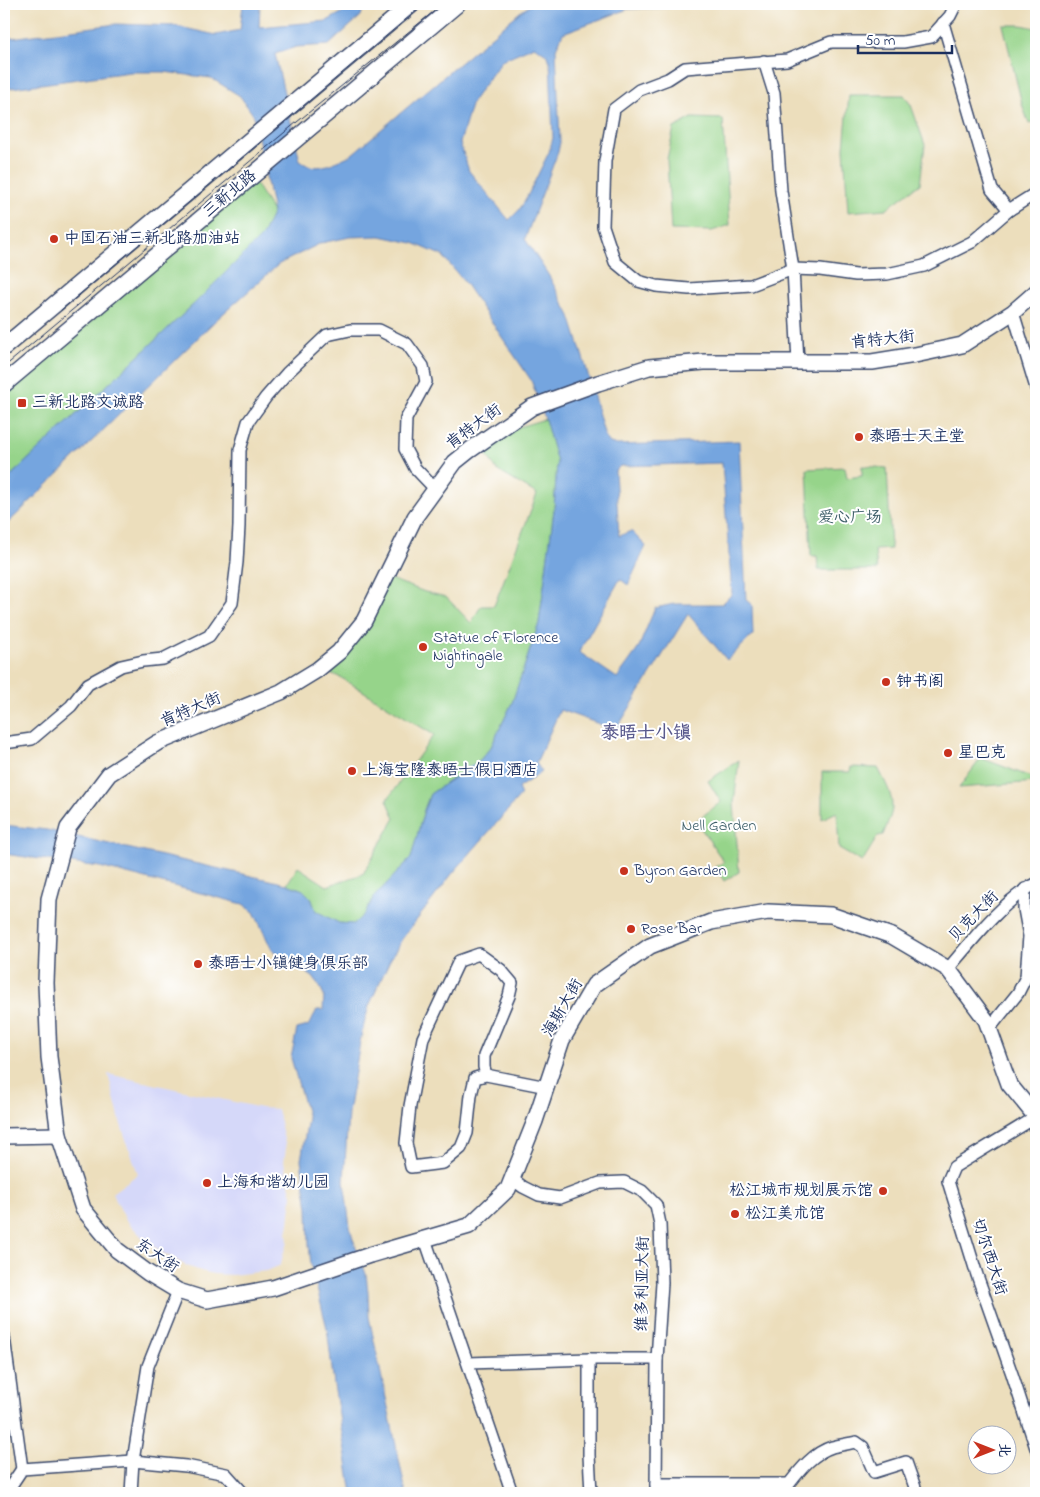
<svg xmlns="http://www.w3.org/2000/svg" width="1040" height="1497" font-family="'Indie Flower','LXGW WenKai TC',sans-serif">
<rect width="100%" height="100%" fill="#fff"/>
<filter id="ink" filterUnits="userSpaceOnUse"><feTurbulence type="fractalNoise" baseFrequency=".02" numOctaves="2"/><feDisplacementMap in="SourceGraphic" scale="10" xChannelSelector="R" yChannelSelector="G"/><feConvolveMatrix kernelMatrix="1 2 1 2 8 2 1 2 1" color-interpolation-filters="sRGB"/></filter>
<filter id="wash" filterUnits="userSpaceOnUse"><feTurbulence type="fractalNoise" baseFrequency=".0096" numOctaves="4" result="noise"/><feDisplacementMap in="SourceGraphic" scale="20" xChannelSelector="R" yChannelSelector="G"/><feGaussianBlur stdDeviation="1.12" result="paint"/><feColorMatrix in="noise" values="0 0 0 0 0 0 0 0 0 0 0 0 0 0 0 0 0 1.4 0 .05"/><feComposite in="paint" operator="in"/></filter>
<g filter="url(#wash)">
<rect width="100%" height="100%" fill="#ecdebc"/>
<path fill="#d5d8f9" d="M108 1074 261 1108 277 1109 286 1148 284 1161 286 1173 292 1195 289 1223 287 1233 288 1243 283 1254 281 1265 266 1271 232 1275 214 1274 201 1271 187 1266 163 1253 143 1238 126 1220 112 1193 138 1174 121 1125Z"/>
<g fill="#96d48a" stroke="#588274">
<path d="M1003 25H1021L1036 28V121L1029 124 1022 104Z"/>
<path d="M849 95H904L911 105 925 145 920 184 886 209 848 212 844 148Z"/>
<path d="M692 118 723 119 730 225 712 231 671 230 667 159 674 128Z"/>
<path d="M253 180 273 212 262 236 194 304 4 482V397Z"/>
<path d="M545 419 557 462 554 510 539 623 512 703 491 747 480 760 430 794 424 810 411 858 374 897 365 913 354 924 339 923 316 911 311 898 303 890 287 884 298 867 327 886 363 874 395 818 387 800 434 735 345 680 335 675 317 670 339 652 385 577 425 592 446 597 471 623 481 606H494L537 494 498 471 486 454 512 429Z"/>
<path d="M862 466 887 468 891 549 875 550 877 570H818L817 556H811L807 469 845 467 847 478 862 476Z"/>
<path d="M981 758 1036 779V782L959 788Z"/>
<path d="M739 760 734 803 739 872 724 881 715 867 724 862 696 821 721 802 708 781Z"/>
<path d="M851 767 878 768C884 780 893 794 892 809 891 817 886 827 883 835L878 836 862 862 839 849 837 812 822 819V772H850Z"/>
</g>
<path fill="#74a5df" stroke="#486a9e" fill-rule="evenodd" d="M243 4H260L259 27 327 21 350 8 351 4H364L361 16 329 45 296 47 275 54 300 161C318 174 333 162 351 155L520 12 532 4H696L686 7 628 9 563 33 556 49 560 142 558 152 525 239 549 276 570 316 586 367 605 437 610 443 617 445 739 441 746 600 752 605 753 635 727 660 688 614 616 730 560 710 536 763 542 772 518 788 521 795 452 874 402 939 389 962 369 1006 362 1031 348 1113 344 1181 350 1227 353 1239 366 1274 368 1292 369 1317 406 1493H352L334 1385 327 1328 311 1265 309 1245 308 1208 301 1160 308 1118 291 1058 297 1029 308 1026 317 1010H323L324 995 320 987 313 977 272 950 254 912 243 904 100 867 4 854V825L47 830 287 884 303 890 311 898 316 911 339 923 354 924 365 913 374 897 411 858 424 810 430 794 480 760 491 747 512 703 539 623 554 510 557 462 545 419 531 380 465 283 443 256 413 243 380 236 350 237 321 243 279 264 216 320 4 527V482L194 304 262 236 273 212 254 116 240 96 211 78 164 72H130L4 89V39L116 24 175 26 216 35 240 30ZM534 46 545 53 550 61 553 138 549 152 525 201 519 210 509 220 469 171 460 143 472 102 502 60ZM722 463 732 594 722 604H674L655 608 638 649 617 678 579 652 620 579 628 585 646 546 631 531 619 536 615 471 620 466Z"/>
</g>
<g filter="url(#ink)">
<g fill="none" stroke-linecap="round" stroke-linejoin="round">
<defs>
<g id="minor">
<path d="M956 4 950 16 931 37 903 42H831L787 60 685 68 668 79 639 90 614 109 605 161 603 226 615 262 638 281 656 286 689 289 751 285 793 269 820 270 856 275 887 274 924 266 972 242 1009 210 1036 193"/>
<path d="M943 23 992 190 1009 210"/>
<path d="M764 61 774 93 781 191 793 269 798 362"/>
<path d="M1013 312 1036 388"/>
<path d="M4 743 32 739 71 706 88 684 121 666 143 661 163 659 209 636 232 603 237 562 239 526 240 450 248 422 266 397 287 373 327 335 350 330H379L407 344 423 366 426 382 406 419 405 449 415 468 435 489"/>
<path d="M948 969C970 943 1005 898 1036 884"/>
<path d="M989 1029 1018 993 1026 977 1029 936 1024 909 1025 889"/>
<path d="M486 1075 484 1067V1056L509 996 512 983 501 970 479 954 459 961 423 1038 410 1106 406 1143 411 1167 443 1163 461 1148 467 1133 471 1095 475 1078 486 1075 547 1087"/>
<path d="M1036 1117 954 1167 948 1181 977 1275 1012 1374 1036 1448"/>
<path d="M512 1179 523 1187 539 1195 560 1198 600 1183 624 1182 642 1191 656 1205 660 1224 662 1283 657 1359 656 1493"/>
<path d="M425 1239 512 1493"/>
<path d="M4 1337 22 1469"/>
<path d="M589 1359H657"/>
<path d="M468 1363 589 1359V1455L591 1493"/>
<path d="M656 1484H789C800 1470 813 1453 832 1447 839 1445 848 1444 856 1442L863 1447 874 1472 906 1462 917 1493"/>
<path d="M6 1493 22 1469 133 1461 186 1466 226 1474 243 1493"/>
<path d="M131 1493 133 1461 148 1366 178 1291"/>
</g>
<g id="tertiary">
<path d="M1036 292 1013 312 962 345 915 355 872 362H704L649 367 598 383 532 407 470 450 455 462 415 517 364 621 339 652 317 670 281 692 157 743 109 774 68 828 49 899 46 983 49 1057 59 1135 83 1209 117 1250 148 1273 178 1291 207 1300 273 1288 370 1255 469 1226 508 1189 535 1121 562 1040 594 985 650 946 711 922 768 912 831 915 892 936 948 969 986 1020 1009 1084 1036 1117"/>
<path d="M4 1136 59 1135"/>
</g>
<g id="secondary">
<path d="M4 347 412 4"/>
<path d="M4 384 457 4"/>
</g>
</defs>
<use href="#minor" stroke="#3a496c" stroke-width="14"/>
<use href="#tertiary" stroke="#3a496c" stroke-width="18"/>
<use href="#secondary" stroke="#3a496c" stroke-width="19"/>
<use href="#minor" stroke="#fff" stroke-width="11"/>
<use href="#tertiary" stroke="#fff" stroke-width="15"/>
<use href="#secondary" stroke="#fff" stroke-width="16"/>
<g stroke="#1b2f5e" stroke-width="1">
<path d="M61 310 424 4"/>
<path d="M4 367 297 122 443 4"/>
</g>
</g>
</g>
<g fill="#c8321e" stroke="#fff" stroke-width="2">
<circle cx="54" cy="239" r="5"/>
<rect x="17" y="398" width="10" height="10" rx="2.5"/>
<circle cx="859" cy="437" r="5"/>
<circle cx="423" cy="647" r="5"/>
<circle cx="886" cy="682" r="5"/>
<circle cx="948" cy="753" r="5"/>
<circle cx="352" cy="771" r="5"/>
<circle cx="624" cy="871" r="5"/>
<circle cx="631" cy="929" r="5"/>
<circle cx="198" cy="964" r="5"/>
<circle cx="207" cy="1183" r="5"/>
<circle cx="883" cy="1191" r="5"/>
<circle cx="735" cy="1214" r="5"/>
</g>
<g text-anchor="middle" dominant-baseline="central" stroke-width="4" stroke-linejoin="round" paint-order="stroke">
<g font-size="16" fill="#1b2f5e" stroke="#fff">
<text transform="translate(230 194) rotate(-40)">三新北路</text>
<text transform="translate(883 340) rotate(-6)">肯特大街</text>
<text transform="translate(474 427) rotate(-36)">肯特大街</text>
<text transform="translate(191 710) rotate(-23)">肯特大街</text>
<text transform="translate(974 917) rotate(-46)">贝克大街</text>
<text transform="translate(563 1008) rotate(-60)">海斯大街</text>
<text transform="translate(157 1256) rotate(34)">东大街</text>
<text transform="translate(989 1257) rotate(72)">切尔西大街</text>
<text transform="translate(643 1284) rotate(-89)">维多利亚大街</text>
</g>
<g font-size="16" fill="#1b2f5e" stroke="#fff" text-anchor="start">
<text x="64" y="239">中国石油三新北路加油站</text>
<text x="32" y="403">三新北路文诚路</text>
<text x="869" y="437">泰晤士天主堂</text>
<text x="433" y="638">Statue of Florence<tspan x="433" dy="18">Nightingale</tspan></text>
<text x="896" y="682">钟书阁</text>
<text x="958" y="753">星巴克</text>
<text x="362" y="771">上海宝隆泰晤士假日酒店</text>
<text x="634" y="871">Byron Garden</text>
<text x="641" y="929">Rose Bar</text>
<text x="208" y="964">泰晤士小镇健身俱乐部</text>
<text x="217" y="1183">上海和谐幼儿园</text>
<text x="873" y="1191" text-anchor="end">松江城市规划展示馆</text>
<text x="745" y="1214">松江美术馆</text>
</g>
<g font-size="16" fill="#40616b" stroke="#fff">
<text x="850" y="518">爱心广场</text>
<text x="719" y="826">Nell Garden</text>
</g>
<g font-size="18" font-weight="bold" fill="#5a5a8d" stroke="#fff">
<text x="646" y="734">泰晤士小镇</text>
</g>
</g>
<rect width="1040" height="1497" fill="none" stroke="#fff" stroke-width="20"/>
<g transform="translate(992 1450) rotate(90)"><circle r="24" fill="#ffffff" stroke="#a4acbf"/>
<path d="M0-4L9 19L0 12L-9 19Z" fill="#c8321e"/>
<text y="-8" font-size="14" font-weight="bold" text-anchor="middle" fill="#1b2f5e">北</text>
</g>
<path d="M858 45v8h94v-8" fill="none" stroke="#1b2f5e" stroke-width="2.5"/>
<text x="865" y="45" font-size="15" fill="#1b2f5e" stroke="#ffffff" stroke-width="4" paint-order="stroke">50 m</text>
</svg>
